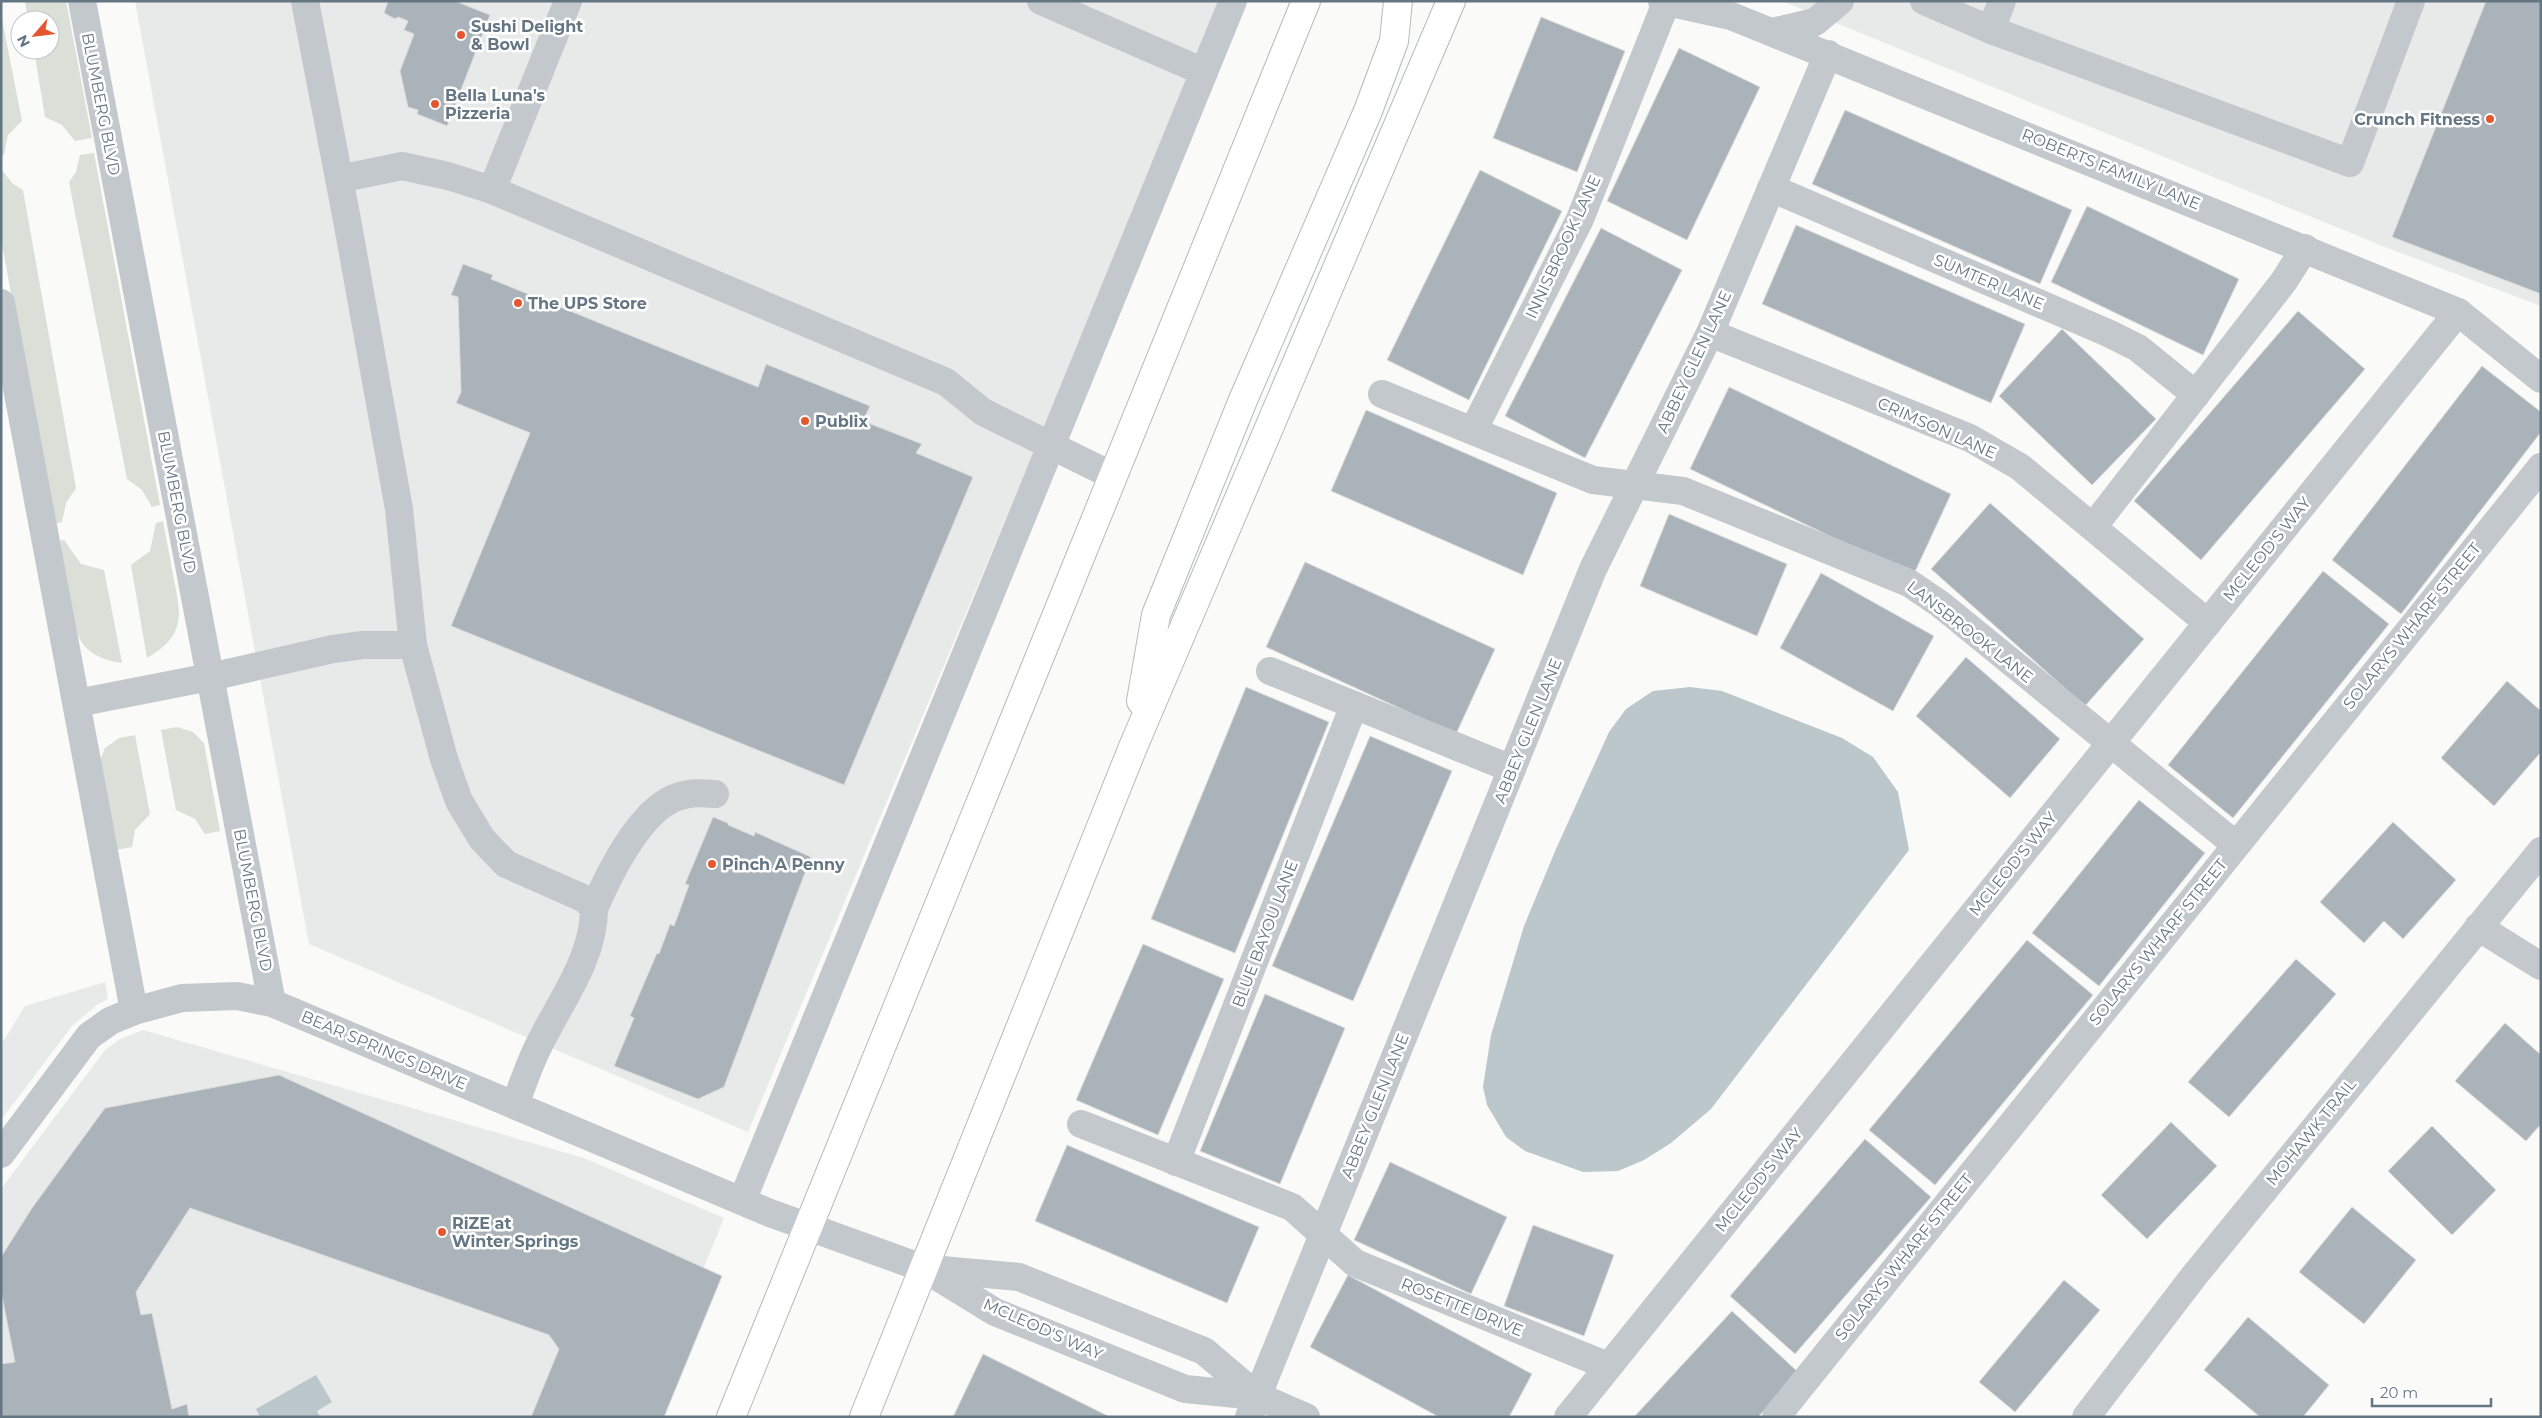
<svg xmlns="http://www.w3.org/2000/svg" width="2542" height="1418" font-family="Montserrat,sans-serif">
<rect width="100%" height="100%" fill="#fafaf8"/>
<g fill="#e8e9e9">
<path d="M135 1H1223L748 1132 309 944Z"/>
<path d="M1782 1H2541V306L2390 249Z"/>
<path d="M105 982 108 999 97 1005 72 1026 1 1120V1045L25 1006Z"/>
<path d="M143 1030 584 1158 724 1218 643 1417H1V1189L105 1050 120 1039Z"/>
</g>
<g fill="#dadfd7">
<path d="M25 1H66L92 138 75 141 62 125 45 117 34 50H50V20H28Z"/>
<path d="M1 14 22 121 8 135 4 155H1Z"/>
<path d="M94 153 160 505 152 507 142 490 127 479 69 182 76 172 80 155Z"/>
<path d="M1 169 13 184 23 190 76 488 66 503 62 522 54 524 1 239Z"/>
<path d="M163 521C166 539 170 557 173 575 181 614 187 635 147 658L131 565 150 551 156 523Z"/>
<path d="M64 540 81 564 104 570 122 663C77 656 75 633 68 595 64 577 61 559 58 541Z"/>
<path d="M177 727 193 732 204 743 220 831 205 834 195 819 176 810 161 730Z"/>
<path d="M135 735 150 814 135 830 132 847 116 850 99 763 105 748 119 738Z"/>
</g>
<g fill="#bbc7cb">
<path d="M1690 687 1722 691 1842 738 1873 757 1898 792 1909 850 1711 1109 1671 1143 1644 1160 1618 1171 1583 1172 1525 1151 1506 1137 1487 1105 1483 1087 1491 1035 1524 926 1556 849 1609 732 1626 709 1653 691Z"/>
<path d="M316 1375 332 1402 317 1411 320 1417H260L256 1409Z"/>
</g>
<g fill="#aab3b9" stroke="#dcdcda">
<path d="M388 1H455L490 15 447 126 417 114 418 110 408 107 400 71 414 34 404 30 408 21 398 17 395 19 384 13Z"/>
<path d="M2486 1H2541V294L2392 237Z"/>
<path d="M1541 17 1625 51 1577 172 1493 138Z"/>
<path d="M1679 48 1760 87 1687 240 1607 201Z"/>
<path d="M1845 110 2072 210 2040 284 1812 184Z"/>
<path d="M1480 170 1562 211 1469 400 1387 360Z"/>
<path d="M2087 206 2239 279 2203 355 2051 282Z"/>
<path d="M1796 225 2025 324 1991 403 1762 304Z"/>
<path d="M1601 228 1682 270 1585 458 1505 416Z"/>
<path d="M463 264 493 275 491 279 758 387 766 364 870 406 863 421 922 444 916 453 973 477 844 785 451 626 530 433 456 403 461 392 458 297 451 295Z"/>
<path d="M2298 311 2365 369 2201 560 2134 501Z"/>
<path d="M2062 329 2156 419 2092 485 1999 396Z"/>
<path d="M2482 366 2541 412V432L2401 614 2332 560Z"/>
<path d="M1729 387 1951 494 1913 576 1690 469Z"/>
<path d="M1366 410 1557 493 1523 575 1331 491Z"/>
<path d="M1990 503 2144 639 2085 706 1931 569Z"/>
<path d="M1669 514 1787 564 1757 636 1640 586Z"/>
<path d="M1305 562 1495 649 1456 734 1266 647Z"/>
<path d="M2323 571 2389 624 2233 818 2168 765Z"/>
<path d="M1821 573 1934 636 1893 711 1780 648Z"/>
<path d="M1966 657 2060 739 2010 798 1916 716Z"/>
<path d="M2507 681 2541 711V752L2494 806 2441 758Z"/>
<path d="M1246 687 1329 722 1235 953 1151 919Z"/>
<path d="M1370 736 1452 771 1353 1001 1272 966Z"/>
<path d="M2139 800 2205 853 2099 986 2032 933Z"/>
<path d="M713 817 728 823V825L754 836 755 832 811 857 724 1087 698 1099 614 1066 634 1018 630 1016 657 953 659 954 670 924 674 926 689 885 685 884Z"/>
<path d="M2393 822 2456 880 2403 939 2384 921 2364 943 2320 902Z"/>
<path d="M2027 940 2093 995 1935 1185 1869 1130Z"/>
<path d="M1143 944 1224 979 1158 1135 1076 1100Z"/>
<path d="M2296 959 2336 994 2229 1117 2188 1082Z"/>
<path d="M1265 994 1345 1028 1280 1184 1200 1151Z"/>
<path d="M2505 1023 2541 1055V1124L2526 1141 2455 1081Z"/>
<path d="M279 1075 722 1276 664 1417H531L559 1349 549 1335 190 1208 136 1292 141 1315 152 1313 172 1409 187 1404 189 1417H1V1364L15 1362 1 1291V1257L32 1208 105 1108Z"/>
<path d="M2171 1122 2217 1166 2147 1239 2101 1195Z"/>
<path d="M2432 1126 2496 1190 2452 1235 2388 1171Z"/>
<path d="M1865 1139 1931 1197 1795 1354 1730 1296Z"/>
<path d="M1067 1145 1259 1227 1227 1303 1035 1221Z"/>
<path d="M1390 1162 1507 1217 1471 1294 1354 1240Z"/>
<path d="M2352 1207 2416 1260 2364 1324 2299 1272Z"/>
<path d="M1533 1225 1614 1255 1584 1336 1504 1306Z"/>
<path d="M1348 1275 1532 1374 1509 1417H1439L1310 1347Z"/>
<path d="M2064 1280 2100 1310 2015 1412 1979 1382Z"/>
<path d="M1732 1311 1799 1373 1758 1417H1634Z"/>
<path d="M2248 1317 2329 1385 2303 1417H2260L2204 1370Z"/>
<path d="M983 1354 1110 1417H953Z"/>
</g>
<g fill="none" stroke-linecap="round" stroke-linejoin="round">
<defs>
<g id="major">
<path d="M1141 701 1156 615 1243 400 1368 111 1394 41 1398 1"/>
<path d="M731 1417 1306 1"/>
<path d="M864 1417 1133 747 1451 1"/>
</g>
</defs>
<use href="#major" stroke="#b5babe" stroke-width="30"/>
<g stroke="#c3c8cc" stroke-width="28">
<path d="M82 1 272 1003"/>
<path d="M305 1 347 220 399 509 413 645 444 759 459 801 482 839 506 864 585 899 594 909C594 959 559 1003 538 1047 529 1065 522 1086 515 1105"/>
<path d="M1041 1 1204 72"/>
<path d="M1662 1 1731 16 2458 312 2541 379"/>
<path d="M1924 1 1991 30"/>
<path d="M2002 1 1991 30 2350 163 2411 1"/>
<path d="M1772 32 1815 22 1840 1"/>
<path d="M339 179 402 166 448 176 492 190 946 382 983 412 1113 476"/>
<path d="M1771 188 2108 333 2138 348 2196 395"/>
<path d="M492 190 568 1"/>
<path d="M1 303 134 1011"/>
<path d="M1710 333 1970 438 2020 467 2208 623"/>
<path d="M1382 394 1593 480 1683 491 1909 583 1940 604 2236 845"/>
<path d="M1473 431 1580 219 1666 3"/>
<path d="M2093 527 2284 281 2305 248"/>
<path d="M1270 671 1512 769"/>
<path d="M77 703 210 677 333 649 363 645H413"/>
<path d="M594 909C609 874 640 810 677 797 690 792 702 793 715 794"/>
<path d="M2478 927 2541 966"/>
<path d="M1081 1124 1292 1207 1355 1263 1608 1366"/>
<path d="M1 1154 89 1036 110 1021 134 1011 182 998 237 996 272 1003 770 1213 925 1269 995 1312 1185 1389 1257 1396"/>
<path d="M1176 1162 1354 705"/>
<path d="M742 1201 1233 1"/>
<path d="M931 1269 1019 1277 1204 1351 1257 1396 1306 1417"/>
<path d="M1249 1417 1593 569 1710 333 1828 54"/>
<path d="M1568 1417 2458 312"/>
<path d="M1776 1417 2541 467"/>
<path d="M2086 1417 2194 1276 2541 851"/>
</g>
<use href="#major" stroke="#fff" stroke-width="28"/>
</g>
<g fill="#e4572e" stroke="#fff" stroke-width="2">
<circle cx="461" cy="35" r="5"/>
<circle cx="435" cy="104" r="5"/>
<circle cx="2490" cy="119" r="5"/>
<circle cx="518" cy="303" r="5"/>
<circle cx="805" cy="421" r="5"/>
<circle cx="712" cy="864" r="5"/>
<circle cx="442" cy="1232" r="5"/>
</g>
<g text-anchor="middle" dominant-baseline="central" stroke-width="5" stroke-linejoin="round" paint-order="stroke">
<g font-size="16" font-weight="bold" fill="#657683" stroke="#fff" text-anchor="start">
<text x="471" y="26">Sushi Delight<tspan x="471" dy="18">&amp; Bowl</tspan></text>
<text x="445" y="95">Bella Luna's<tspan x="445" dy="18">Pizzeria</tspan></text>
<text x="2480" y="119" text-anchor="end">Crunch Fitness</text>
<text x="528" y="303">The UPS Store</text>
<text x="815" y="421">Publix</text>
<text x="722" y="864">Pinch A Penny</text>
<text x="452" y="1223">RiZE at<tspan x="452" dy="18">Winter Springs</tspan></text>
</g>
<g font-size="16" fill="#657683" stroke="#fff">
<text transform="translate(101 104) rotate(79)">BLUMBERG BLVD</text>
<text transform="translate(2111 169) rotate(22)">ROBERTS FAMILY LANE</text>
<text transform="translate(1563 247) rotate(-65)">INNISBROOK LANE</text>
<text transform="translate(1989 282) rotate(23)">SUMTER LANE</text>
<text transform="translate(1694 362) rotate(-65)">ABBEY GLEN LANE</text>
<text transform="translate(1937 428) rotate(24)">CRIMSON LANE</text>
<text transform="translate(177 502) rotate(79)">BLUMBERG BLVD</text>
<text transform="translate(2267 549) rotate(-51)">MCLEOD'S WAY</text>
<text transform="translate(2412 626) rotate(-51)">SOLARYS WHARF STREET</text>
<text transform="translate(1970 632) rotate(38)">LANSBROOK LANE</text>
<text transform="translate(1528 731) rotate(-68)">ABBEY GLEN LANE</text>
<text transform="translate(2013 864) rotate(-51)">MCLEOD'S WAY</text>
<text transform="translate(253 900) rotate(79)">BLUMBERG BLVD</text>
<text transform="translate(1265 934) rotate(-69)">BLUE BAYOU LANE</text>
<text transform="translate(2158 942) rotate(-51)">SOLARYS WHARF STREET</text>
<text transform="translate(384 1050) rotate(23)">BEAR SPRINGS DRIVE</text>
<text transform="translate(1375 1106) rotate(-68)">ABBEY GLEN LANE</text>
<text transform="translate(2311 1132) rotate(-51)">MOHAWK TRAIL</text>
<text transform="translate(1759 1180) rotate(-51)">MCLEOD'S WAY</text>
<text transform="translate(1904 1257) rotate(-51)">SOLARYS WHARF STREET</text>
<text transform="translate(1462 1307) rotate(22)">ROSETTE DRIVE</text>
<text transform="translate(1043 1329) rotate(24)">MCLEOD'S WAY</text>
</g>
</g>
<rect width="2542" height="1418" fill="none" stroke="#657683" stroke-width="5"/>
<g transform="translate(35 35) rotate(242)"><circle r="24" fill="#ffffff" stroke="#c1c8cd"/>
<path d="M0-4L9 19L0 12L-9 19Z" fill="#e4572e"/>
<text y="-8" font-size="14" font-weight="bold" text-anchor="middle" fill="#657683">N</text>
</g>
<path d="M2372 1398v8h119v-8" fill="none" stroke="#657683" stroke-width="2.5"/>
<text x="2380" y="1398" font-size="15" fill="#657683" stroke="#ffffff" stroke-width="4" paint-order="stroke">20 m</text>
</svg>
